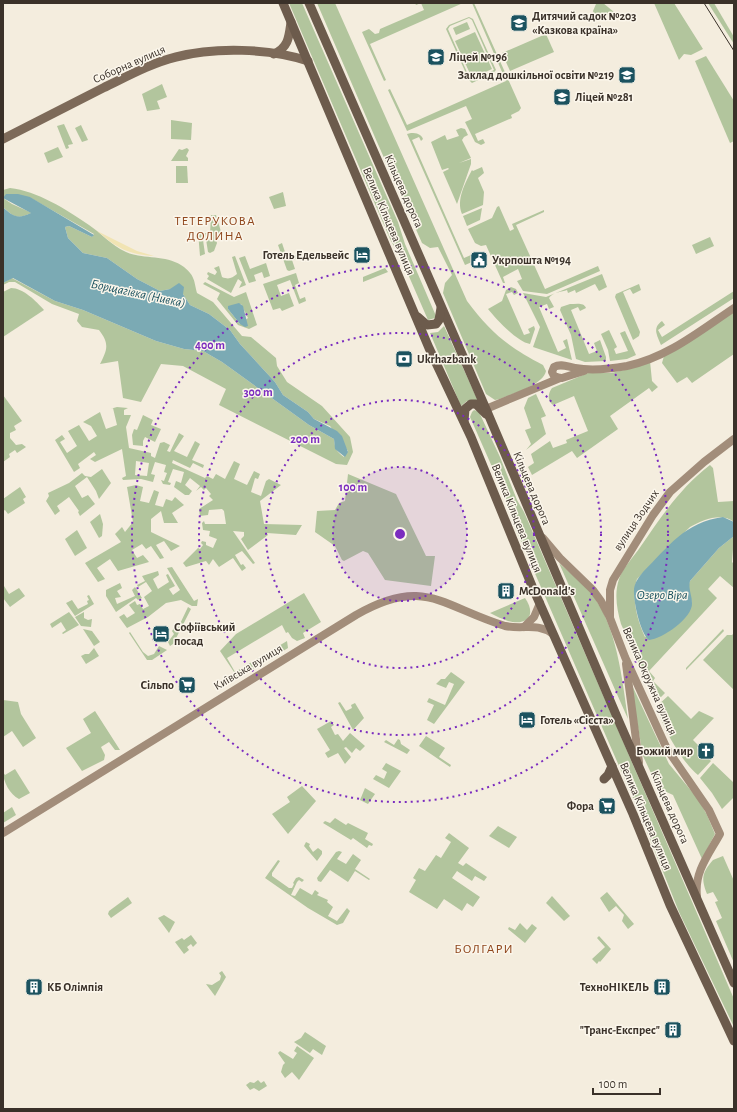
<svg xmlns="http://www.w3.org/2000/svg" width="737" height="1112" font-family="'Alegreya Sans',sans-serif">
<rect width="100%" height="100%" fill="#f4edde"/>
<g fill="#b2c59d" fill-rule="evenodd">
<path d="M289 3H302L398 222 405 244 436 316 435 318 428 320 404 265 390 239Z"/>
<path d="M317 3H335L467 301C490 332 508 347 543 365L546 371C543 385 514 393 500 399L495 400 486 394 443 293 445 283 452 275 438 247 430 248 422 243 377 142Z"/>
<path d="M415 3H463L370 44 386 80 384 81 362 32 369 29 375 34 379 33 380 29 424 10 421 3 416 5Z"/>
<path d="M472 3H474L521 108 519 111 511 115 512 118 475 134 478 141 483 139 485 143 481 145 475 142 465 122 472 119 466 106 407 131 388 90 390 89 407 125 506 81Z"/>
<path d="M603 3 614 12 596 20 593 11 596 4Z"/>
<path d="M654 3H674L703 49 691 55 684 54 679 60Z"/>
<path d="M708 3H714L734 37V44Z"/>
<path d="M469 17 473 19 496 70 493 73 472 83 469 80 446 29 449 25ZM469 18 472 20 494 70 473 81 470 79 448 29 450 26Z"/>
<path d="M467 22 470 29 456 35 453 28Z"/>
<path d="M475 32 492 69 472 78 455 41Z"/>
<path d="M546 34 554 52 510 71 502 53Z"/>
<path d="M706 56 734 101V141L730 143 695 61Z"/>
<path d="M162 84 167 97 157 101 160 109 147 111 142 94Z"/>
<path d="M171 120 192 123 191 140 171 139Z"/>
<path d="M64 124 73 144 68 145 69 148 66 149 57 126Z"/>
<path d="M81 125 88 140 82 142 75 128Z"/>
<path d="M461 128 465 129 468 135 464 137 462 140 471 158 459 163 471 159V164L457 204 443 172 449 169 448 168 442 170 431 142 445 135 447 140 459 136 456 130Z"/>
<path d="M411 133C417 133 421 134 423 139L421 141 419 137 412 140 464 258 471 255 472 262 465 265 407 134Z"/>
<path d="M58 147 63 157 48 163 44 153Z"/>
<path d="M187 148 189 150 186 156 188 158V161H171L179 149 182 150Z"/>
<path d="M176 166H187L188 183H176Z"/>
<path d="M482 167 484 173 478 178 484 192 483 205 462 214C456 200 465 183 472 170L473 171Z"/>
<path d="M10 188C37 191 66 209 89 225 101 233 111 245 126 252 144 260 167 254 184 267 195 276 194 281 197 293L213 302 242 336 251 337 276 358 277 366 287 382 322 406 350 437 353 452 347 465 336 464 219 405 226 389 183 366 161 364 141 402 123 398 118 361 100 364C107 350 110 344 99 330L82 327 77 321 79 314 52 304 15 282H9L3 285V283L12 278 55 301 83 310 156 341 184 349 203 351 222 362 309 425 334 439C335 449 336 451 344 457L348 451 330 426 314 419 308 412 283 395 275 382 240 344 230 330 209 314 190 305 183 294 170 289 160 291 137 279 107 258 83 253 68 238 65 227 69 226 92 237 94 234 29 197 3 198 12 204 32 213C16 219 15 218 3 207V190Z"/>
<path d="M283 192 286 206 274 209 269 197Z"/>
<path d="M499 206 510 231 514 229 512 224 544 210V212L516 225 545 289 598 266 600 271 547 294 523 291 517 281 522 279 518 269 503 277 505 283H503L486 245 481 246 475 243 468 229 492 218 497 207Z"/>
<path d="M482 208 480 220 467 226 463 216Z"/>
<path d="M211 215H216L222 235 215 237 217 243 214 251 210 253 208 252 205 233 210 234Z"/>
<path d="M198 232 202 233 205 254 200 256Z"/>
<path d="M710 237 714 246 696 254 692 245Z"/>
<path d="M282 243 287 258 299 254 302 250 299 258 292 260 295 269 289 271 287 270 278 245Z"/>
<path d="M235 256 246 285 239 288 242 282 238 279 231 293 207 279 209 276 207 274 208 272 215 275 217 272 214 268 219 266 222 277C229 280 232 278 237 274L232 257Z"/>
<path d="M245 256 250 269 266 263 270 276 264 278 262 272 254 275 256 281 249 283 239 258Z"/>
<path d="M385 268 388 272 363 282V277Z"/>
<path d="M296 273 299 283 295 285 300 299 305 297 306 301 299 304 290 280 277 285 281 296 289 293 294 306 282 311 280 308 273 310 263 284Z"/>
<path d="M602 274 607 287 599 291 595 284 576 293 575 290 568 293 567 290C562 292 553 292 549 298L554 307 549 309 547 304 539 307 558 352 566 348 563 341 567 339 572 360 533 347 540 327 523 293 546 297Z"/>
<path d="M205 282 234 297 246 292 257 325 249 329 238 325 217 299 220 293 203 284ZM241 304 248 318 240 324 228 309Z"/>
<path d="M639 284 641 290 633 294 630 289 623 292 640 332 639 336 633 340 615 297 616 294Z"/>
<path d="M511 287 516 289 518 293 514 295 512 292 506 294 524 335 530 333 528 329 534 326 535 329 530 344C517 342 496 319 488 309L502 301 506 290Z"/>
<path d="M11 288C23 288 36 301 44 310L3 337V292Z"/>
<path d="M734 291V298L661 345C657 335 652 328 662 321L665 325 658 330 662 337Z"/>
<path d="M570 304C576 304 584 302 586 308L580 311 578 307 571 310 589 354 597 351 594 343 600 340 606 357V361L585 362 576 359 571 335 560 310 561 307Z"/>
<path d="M734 312V354L692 383 687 377 677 383 662 363 664 356Z"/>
<path d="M444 326 478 401H467L461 406 430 333 438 332Z"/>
<path d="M609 330 617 347 614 349 616 354 628 351 620 333 625 331 636 355 627 359 610 361 608 350 601 334Z"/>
<path d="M650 361 652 381 658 387 652 392 649 388 610 416 618 429 577 458 572 451 532 475 528 467 534 463 531 454 550 441 553 448 567 443 566 440 588 431 574 396 553 405C547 401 548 393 552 388L588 373H611L629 369Z"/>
<path d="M536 394 546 416 541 418 546 434 526 450 531 444 525 430 531 428 524 408 528 398Z"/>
<path d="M3 395 22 421 14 426 16 430 10 433V438L16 445 22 444 26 447 17 453 15 450 9 454 10 457 3 462Z"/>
<path d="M117 407 128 408 135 412 128 408 124 410V415H131L126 427 129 448 151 453V456L155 458 160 443 164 442 170 445 167 451 170 452 179 433 184 436 174 451 187 457 195 441 200 444 192 460 204 465 203 468 193 463 190 468 173 460 172 463 205 478 207 476 213 479 216 474 225 479 234 461 240 464 234 479 247 485 254 471 260 474 258 479 255 478 251 492 261 496 266 481 269 479 281 485 260 501 264 524 302 525 296 535 267 533 268 535 248 550 241 539 244 536V532L233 531 255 563 253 564 242 551 235 555 241 565 243 564 246 568 242 571 233 558 219 567 213 559 209 565 206 561 186 567 183 563 198 548 200 549 203 545 201 543 202 541 206 542V545L213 548 217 539 209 536 210 531 203 530 202 523 204 521 205 524H226L224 511 222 509 209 510 208 515 200 516 199 509 213 500 209 496 211 494 206 488 204 490 201 487 196 491 200 486 190 478 185 485 192 491 189 495H185L174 487 176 481 181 483 184 472 173 469 168 482 171 483 170 485 163 484 161 480 164 481 167 473 164 472 166 465 155 462 151 474 155 475 153 482 141 479 123 480 122 478 126 476 122 449 95 462 90 459 96 455 94 452 78 464 80 468 74 472 55 440 62 435 65 439 60 442 67 453 77 446 68 431 79 425 89 441 97 436 91 426 83 422 100 412 106 429 117 425 113 408 110 409ZM136 461 149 463 147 476 135 475Z"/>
<path d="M474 410 479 412 500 457 517 500 524 512 734 999V1027L679 912 640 814 516 530 508 503 470 417 472 412Z"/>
<path d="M143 415 153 420 151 425 161 429 155 442 145 437 143 441V446L133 445 132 435 134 429 137 430Z"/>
<path d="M710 465 713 468 718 502 734 501V522C721 512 703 520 690 527L637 579C631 597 637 620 645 637L692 603 688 587 690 581 719 548 734 536 732 562 734 564V588L720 576 708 589 717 598 649 671 655 678 653 681 665 693 656 702 621 624C617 610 614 594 619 579 623 567 634 557 641 546 661 517 681 487 710 465Z"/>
<path d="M102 469 111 483 99 499 96 491 87 477 75 486 82 498 88 495 95 504 80 516 78 512 79 511 69 497 57 506 60 511 55 515 46 501 49 496 48 493 69 483 82 473 85 476 91 477Z"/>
<path d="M348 474 396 494 426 556H435L431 586 385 580 368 553 363 551 344 561 342 560 335 546 315 532 317 511 335 510 339 503 345 501Z"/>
<path d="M136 485 143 487 140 501 149 503 154 490 159 492 155 505 163 507 166 499 172 501 175 497 184 505 172 513 178 523H164L161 511 151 519V532L180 546 171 551 164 541 156 545 164 558 160 559 151 546 146 549 142 544 132 550 137 558 143 555 149 562 118 571 110 559 97 568 105 579 98 582 85 563 121 542 115 534 122 527 125 532 133 522 127 487Z"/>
<path d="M20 487 26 497 23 499 25 503 8 514 5 510 3 511V499Z"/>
<path d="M100 514 103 524 102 536 99 538 90 522Z"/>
<path d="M77 530 87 548 75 556 65 539Z"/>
<path d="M559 563C570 573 582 582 591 593 617 626 622 678 628 719Z"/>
<path d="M172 567 194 601 198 599 197 606H192L181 600 166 603 148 617 127 628 119 617 124 614 127 618 135 613 129 605 135 601 137 605 140 604 143 609 149 606 144 597 152 591 146 582 138 587 137 585 145 581 142 576 158 571 159 575 153 579 158 589 169 582 166 575 168 574 175 586 169 589 173 595 180 590 167 568Z"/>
<path d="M120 583 122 588 117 591 121 597 115 598 117 604 135 596 132 590 135 587 142 598 138 600 136 598 116 612 106 596V590Z"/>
<path d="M4 586 9 594 19 588 25 596 10 607 3 598Z"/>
<path d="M304 593 321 622 303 633 305 638 297 641 292 638 288 632 286 633 282 625 227 658 235 672 287 641 288 648 238 678 220 651 236 634Z"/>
<path d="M89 595 94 604 75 616 66 603 72 600 78 609 88 604 87 601 89 600 87 596Z"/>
<path d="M525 598C537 615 527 626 508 621 502 619 496 616 490 613Z"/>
<path d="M188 607 191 609 173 644 170 646 168 642 174 634 172 631 174 628H178Z"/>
<path d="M69 612 79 625 63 634 62 633 66 630 61 622 52 628 50 624Z"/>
<path d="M84 612V618L88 620 92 619 91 627 81 626 75 617Z"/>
<path d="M83 629 92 631 100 642 94 646Z"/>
<path d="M723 629 724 631 686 670V668Z"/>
<path d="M130 632 143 652 148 656 154 654 159 646 167 650 152 660H147L129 633Z"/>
<path d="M734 633V690L703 660 727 635H732Z"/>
<path d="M94 648 99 656 86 664 81 656 85 654H89Z"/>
<path d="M451 672 465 682 434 724 427 720 434 705 427 702 429 698 445 705 454 684 449 682 446 688 436 684 441 679H445Z"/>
<path d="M630 681 669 764 698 799 707 815 715 834 702 859 673 795 658 788 643 756Z"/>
<path d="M668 696 691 719 699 711 714 718 693 740 699 746 697 748 711 761 698 775C685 766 657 721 658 705Z"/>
<path d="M3 700 18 702 21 714 36 738 23 747 12 731 3 737Z"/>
<path d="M340 702 346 711 352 708 351 705 355 703 364 718 353 730 338 703Z"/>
<path d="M95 711 120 750H115L109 742 101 747 105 755 104 760 82 771 66 748 91 733 83 719Z"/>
<path d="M331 721 334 725 331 727 335 735 338 734 343 741 350 733 365 746 360 751 356 748 352 753 346 747 344 748 351 757 345 764 338 753 328 758 325 753 330 750 317 729Z"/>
<path d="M426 736 445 748 439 757 451 765 450 767 419 746Z"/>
<path d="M398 739 400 740 401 744 410 750 407 754 384 742 386 740 394 745Z"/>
<path d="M386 763 401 771 389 788 373 779 376 775 384 779 387 772 382 769Z"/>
<path d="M713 763 734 783V797L722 809 712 793 700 778Z"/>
<path d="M15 769 30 793 19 799C10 795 3 781 3 772L5 775Z"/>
<path d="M302 786 316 801 288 834 272 814 290 802 287 797Z"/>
<path d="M365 788 375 794 368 804 360 800Z"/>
<path d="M12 807 16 815 3 823V813Z"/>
<path d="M335 818 346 825 348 823 368 833 365 839 373 844 372 846 369 845 367 848 353 838 351 840 323 823 325 821 330 823Z"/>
<path d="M498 826 517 837 509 848 489 836Z"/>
<path d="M449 833 469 848 458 863 463 866 466 863 487 877 484 881 475 876 472 881 457 871 452 878 480 897 473 907 467 903 462 911 444 899 437 909 409 892 416 880 413 878 419 868 425 871 436 855 441 858 451 842 445 838Z"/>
<path d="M306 842 310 844 309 846 313 852 318 848 322 851V854L317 861 304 846Z"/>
<path d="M339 851 342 852 337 859 346 864 353 854 361 860 355 869 370 879 369 880 355 871 348 882 330 870 321 882 318 881 317 878 336 852Z"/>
<path d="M723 856 734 881V963L716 921 722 918 715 902 718 901 713 892 707 894C701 878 702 873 713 860Z"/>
<path d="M278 860 280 861 272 873V876L289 888H292L294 884 293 883 296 878 299 877 304 880 302 882 299 880 297 882 291 895 295 896 300 888 312 895 315 890 319 893 317 895 328 900 327 902 333 907 328 916 337 921 347 908 350 911 343 923 337 925 308 908 265 878Z"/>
<path d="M607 892 634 924 628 929 622 921 624 915 616 906 609 912 600 898Z"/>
<path d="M552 896 570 916 564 921 546 903Z"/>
<path d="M128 897 132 903 111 918 108 914 109 911Z"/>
<path d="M164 915 175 922 169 933 158 918Z"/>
<path d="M520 923 527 930 532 924 537 928 525 943 508 929 509 927 515 930Z"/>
<path d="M191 935 197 943 193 947 191 944 187 947 189 950 184 954 175 942 182 938 184 940Z"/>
<path d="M599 936 611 949 600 962 599 961 597 964 592 959 605 947 597 938Z"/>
<path d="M222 971 226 977 215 996 206 984 212 985 220 980 221 976 219 973Z"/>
<path d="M305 1032 326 1046 322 1055 313 1049 310 1053 294 1042 301 1038Z"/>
<path d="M297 1046 314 1058 299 1080 292 1072 285 1078 281 1072 283 1065 285 1063 278 1053 280 1051 293 1059 297 1053 294 1051Z"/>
<path d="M258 1080 261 1083 264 1081 267 1086 259 1091 254 1088 250 1090 246 1085 250 1082 254 1083Z"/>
</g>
<path fill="#f1e4b3" d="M97 231 137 251 154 256C127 254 117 248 97 231Z"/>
<g fill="#7baab4">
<path d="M6 194H18L30 197 94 235 92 237 69 226 65 227 68 238 83 253 107 258 137 279 160 291 170 289 179 283 184 287 183 294 190 305 209 314 230 330 240 344 275 382 283 395 308 412 314 419 337 431 342 436 348 452 345 457 335 449 334 439 309 425 222 362 203 351 184 349 156 341 83 310 55 301 13 278 3 283V207C13 217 18 219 31 213L3 198Z"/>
<path d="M239 303 243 306 248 326 245 327 240 324 228 309V306Z"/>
<path d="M723 517 734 522V536L719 548 690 581C688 589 692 595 692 603 693 618 662 639 649 640 640 633 633 600 634 589 635 582 639 577 643 572 668 547 685 522 723 517Z"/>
</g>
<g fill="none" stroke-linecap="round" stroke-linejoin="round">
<g stroke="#a28d7a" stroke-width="8">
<path d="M560 378 554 376 552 372 554 367C561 363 568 367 575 368 592 371 610 369 627 366 667 358 701 330 734 308"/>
<path d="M562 378 584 371"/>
<path d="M486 409 560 378"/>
<path d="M543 538 560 558 593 590 601 601 610 618 625 657 667 749 709 810 720 834C709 854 694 872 697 896"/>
<path d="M610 617V590L613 580 653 515 670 492 704 462 734 439"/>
<path d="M524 627 534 617 540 603"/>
<path d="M626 664 639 762"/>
<path d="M3 833 356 615C424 576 441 606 505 626 524 630 536 622 553 634"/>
</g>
<g stroke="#7d6a59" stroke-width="9">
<path d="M274 54C289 47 289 36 291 22"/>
<path d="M3 139C36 122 70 105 103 88 126 77 151 63 176 57 214 47 270 48 308 61"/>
</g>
<g stroke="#6c5b4c" stroke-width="9">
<path d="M283 3 429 348 471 437 532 586 633 814 670 905 734 1041"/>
<path d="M309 3 486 409 620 724 734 983"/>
<path d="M418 317 427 325 436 324 439 320 441 308"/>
<path d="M464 421 465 409 471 404H476L486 414"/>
<path d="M604 779 608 775 612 766"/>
</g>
<path stroke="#3a3129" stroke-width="1" d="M704 3 734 51"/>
</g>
<circle cx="400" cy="534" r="67" fill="#7b2cbf" fill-opacity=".12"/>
<g fill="none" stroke="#7b2cbf" stroke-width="2" stroke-dasharray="2 4">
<circle cx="400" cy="534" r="67"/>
<circle cx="400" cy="534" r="134"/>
<circle cx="400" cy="534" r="201"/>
<circle cx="400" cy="534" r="268"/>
</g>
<defs>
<symbol id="school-square" viewBox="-11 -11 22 22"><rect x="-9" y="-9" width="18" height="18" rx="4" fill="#1b525f" stroke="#fbf6eb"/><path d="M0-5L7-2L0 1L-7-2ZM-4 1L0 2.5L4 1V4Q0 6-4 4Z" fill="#fff"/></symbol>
<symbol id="hotel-square" viewBox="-11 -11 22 22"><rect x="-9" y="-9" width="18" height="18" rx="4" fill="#1b525f" stroke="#fbf6eb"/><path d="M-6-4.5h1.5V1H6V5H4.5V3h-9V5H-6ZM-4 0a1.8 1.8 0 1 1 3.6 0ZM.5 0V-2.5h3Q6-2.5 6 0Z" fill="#fff"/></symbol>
<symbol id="civic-square" viewBox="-11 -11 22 22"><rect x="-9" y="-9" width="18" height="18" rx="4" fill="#1b525f" stroke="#fbf6eb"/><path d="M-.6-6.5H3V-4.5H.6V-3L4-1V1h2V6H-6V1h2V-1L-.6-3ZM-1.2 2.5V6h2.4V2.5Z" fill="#fff"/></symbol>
<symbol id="bank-square" viewBox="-11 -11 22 22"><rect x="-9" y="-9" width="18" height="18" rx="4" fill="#1b525f" stroke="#fbf6eb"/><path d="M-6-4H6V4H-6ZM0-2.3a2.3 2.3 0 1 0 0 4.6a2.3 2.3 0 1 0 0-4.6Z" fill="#fff"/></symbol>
<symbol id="building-square" viewBox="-11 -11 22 22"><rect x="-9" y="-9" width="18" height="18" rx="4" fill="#1b525f" stroke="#fbf6eb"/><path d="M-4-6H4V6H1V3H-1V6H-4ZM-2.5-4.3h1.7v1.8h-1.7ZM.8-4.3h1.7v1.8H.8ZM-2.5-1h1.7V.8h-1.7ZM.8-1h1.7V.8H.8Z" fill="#fff"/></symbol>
<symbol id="supermarket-square" viewBox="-11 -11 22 22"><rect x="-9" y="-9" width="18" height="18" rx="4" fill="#1b525f" stroke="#fbf6eb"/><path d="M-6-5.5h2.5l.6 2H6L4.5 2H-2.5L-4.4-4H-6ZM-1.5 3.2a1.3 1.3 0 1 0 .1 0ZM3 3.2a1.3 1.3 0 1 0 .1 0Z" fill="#fff"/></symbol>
<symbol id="church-square" viewBox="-11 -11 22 22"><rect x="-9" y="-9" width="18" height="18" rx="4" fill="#1b525f" stroke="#fbf6eb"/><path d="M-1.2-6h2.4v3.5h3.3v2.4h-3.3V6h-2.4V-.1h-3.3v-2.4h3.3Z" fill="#fff"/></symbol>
</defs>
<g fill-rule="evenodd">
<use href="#school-square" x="509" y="13" width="20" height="20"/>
<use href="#school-square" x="426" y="47" width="20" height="20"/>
<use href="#school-square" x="617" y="65" width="20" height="20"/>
<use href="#school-square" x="552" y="87" width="20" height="20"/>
<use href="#hotel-square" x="352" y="245" width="20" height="20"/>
<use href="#civic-square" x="469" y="250" width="20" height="20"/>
<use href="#bank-square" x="394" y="349" width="20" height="20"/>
<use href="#building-square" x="496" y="581" width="20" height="20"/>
<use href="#hotel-square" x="151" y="624" width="20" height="20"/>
<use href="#supermarket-square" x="177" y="675" width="20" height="20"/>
<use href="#hotel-square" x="517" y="710" width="20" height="20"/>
<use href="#church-square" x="696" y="741" width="20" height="20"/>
<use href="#supermarket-square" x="597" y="796" width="20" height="20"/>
<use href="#building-square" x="24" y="977" width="20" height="20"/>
<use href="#building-square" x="652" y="977" width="20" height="20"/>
<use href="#building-square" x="663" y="1020" width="20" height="20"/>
</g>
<g text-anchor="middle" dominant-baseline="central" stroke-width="3" stroke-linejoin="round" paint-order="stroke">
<g font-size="12" font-weight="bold" fill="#3a3129" stroke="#fbf6eb" text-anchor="start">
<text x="532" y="16">Дитячий садок №203<tspan x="532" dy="14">«Казкова країна»</tspan></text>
<text x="449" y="57">Ліцей №196</text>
<text x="614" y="75" text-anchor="end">Заклад дошкільної освіти №219</text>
<text x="575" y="97">Ліцей №281</text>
<text x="349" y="255" text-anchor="end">Готель Едельвейс</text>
<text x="492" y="260">Укрпошта №194</text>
<text x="417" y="359">Ukrhazbank</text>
<text x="519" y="591">McDonald's</text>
<text x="174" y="627">Софіївський<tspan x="174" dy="14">посад</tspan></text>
<text x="174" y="685" text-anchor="end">Сільпо</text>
<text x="540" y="720">Готель «Сієста»</text>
<text x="693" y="751" text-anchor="end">Божий мир</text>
<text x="594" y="806" text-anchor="end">Фора</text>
<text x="47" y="987">КБ Олімпія</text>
<text x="649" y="987" text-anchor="end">ТехноНІКЕЛЬ</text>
<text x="660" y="1030" text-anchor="end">"Транс-Експрес"</text>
</g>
<g font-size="12" fill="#3a3129" stroke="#fbf6eb">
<text transform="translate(129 64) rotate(-24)">Соборна вулиця</text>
<text transform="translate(404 191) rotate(66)">Кільцева дорога</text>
<text transform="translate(389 221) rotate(67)">Велика Кільцева вулиця</text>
<text transform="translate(532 488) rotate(67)">Кільцева дорога</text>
<text transform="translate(517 518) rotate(68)">Велика Кільцева вулиця</text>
<text transform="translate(636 520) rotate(-56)">вулиця Зодчих</text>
<text transform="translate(248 667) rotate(-31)">Київська вулиця</text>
<text transform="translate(650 681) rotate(66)">Велика Окружна вулиця</text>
<text transform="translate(670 807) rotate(66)">Кільцева дорога</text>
<text transform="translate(646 816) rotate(67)">Велика Кільцева вулиця</text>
</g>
<g font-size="13" letter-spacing="1" fill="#8f461c" stroke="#fbf6eb">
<text x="215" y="221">ТЕТЕРУКОВА<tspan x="215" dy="15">ДОЛИНА</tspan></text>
<text x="484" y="949">БОЛГАРИ</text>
</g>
<g font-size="13" font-style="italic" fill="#1b525f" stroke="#fbf6eb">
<text transform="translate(138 294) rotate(12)">Борщагівка (Нивка)</text>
<text x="662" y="595">Озеро Віра</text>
</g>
</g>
<circle cx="400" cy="534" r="6" fill="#7b2cbf" stroke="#fbf6eb" stroke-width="2"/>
<g font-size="12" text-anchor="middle" font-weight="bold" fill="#7b2cbf" stroke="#fbf6eb" stroke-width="3" stroke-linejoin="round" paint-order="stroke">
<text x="210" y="349">400 m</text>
<text x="258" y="396">300 m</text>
<text x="305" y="443">200 m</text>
<text x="353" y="491">100 m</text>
</g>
<rect width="737" height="1112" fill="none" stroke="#3a3129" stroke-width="8"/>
<path d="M593 1088v6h67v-6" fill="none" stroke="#3a3129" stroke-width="2"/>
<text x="599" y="1088" font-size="12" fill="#3a3129" stroke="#fbf6eb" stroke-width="3" paint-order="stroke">100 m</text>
</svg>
